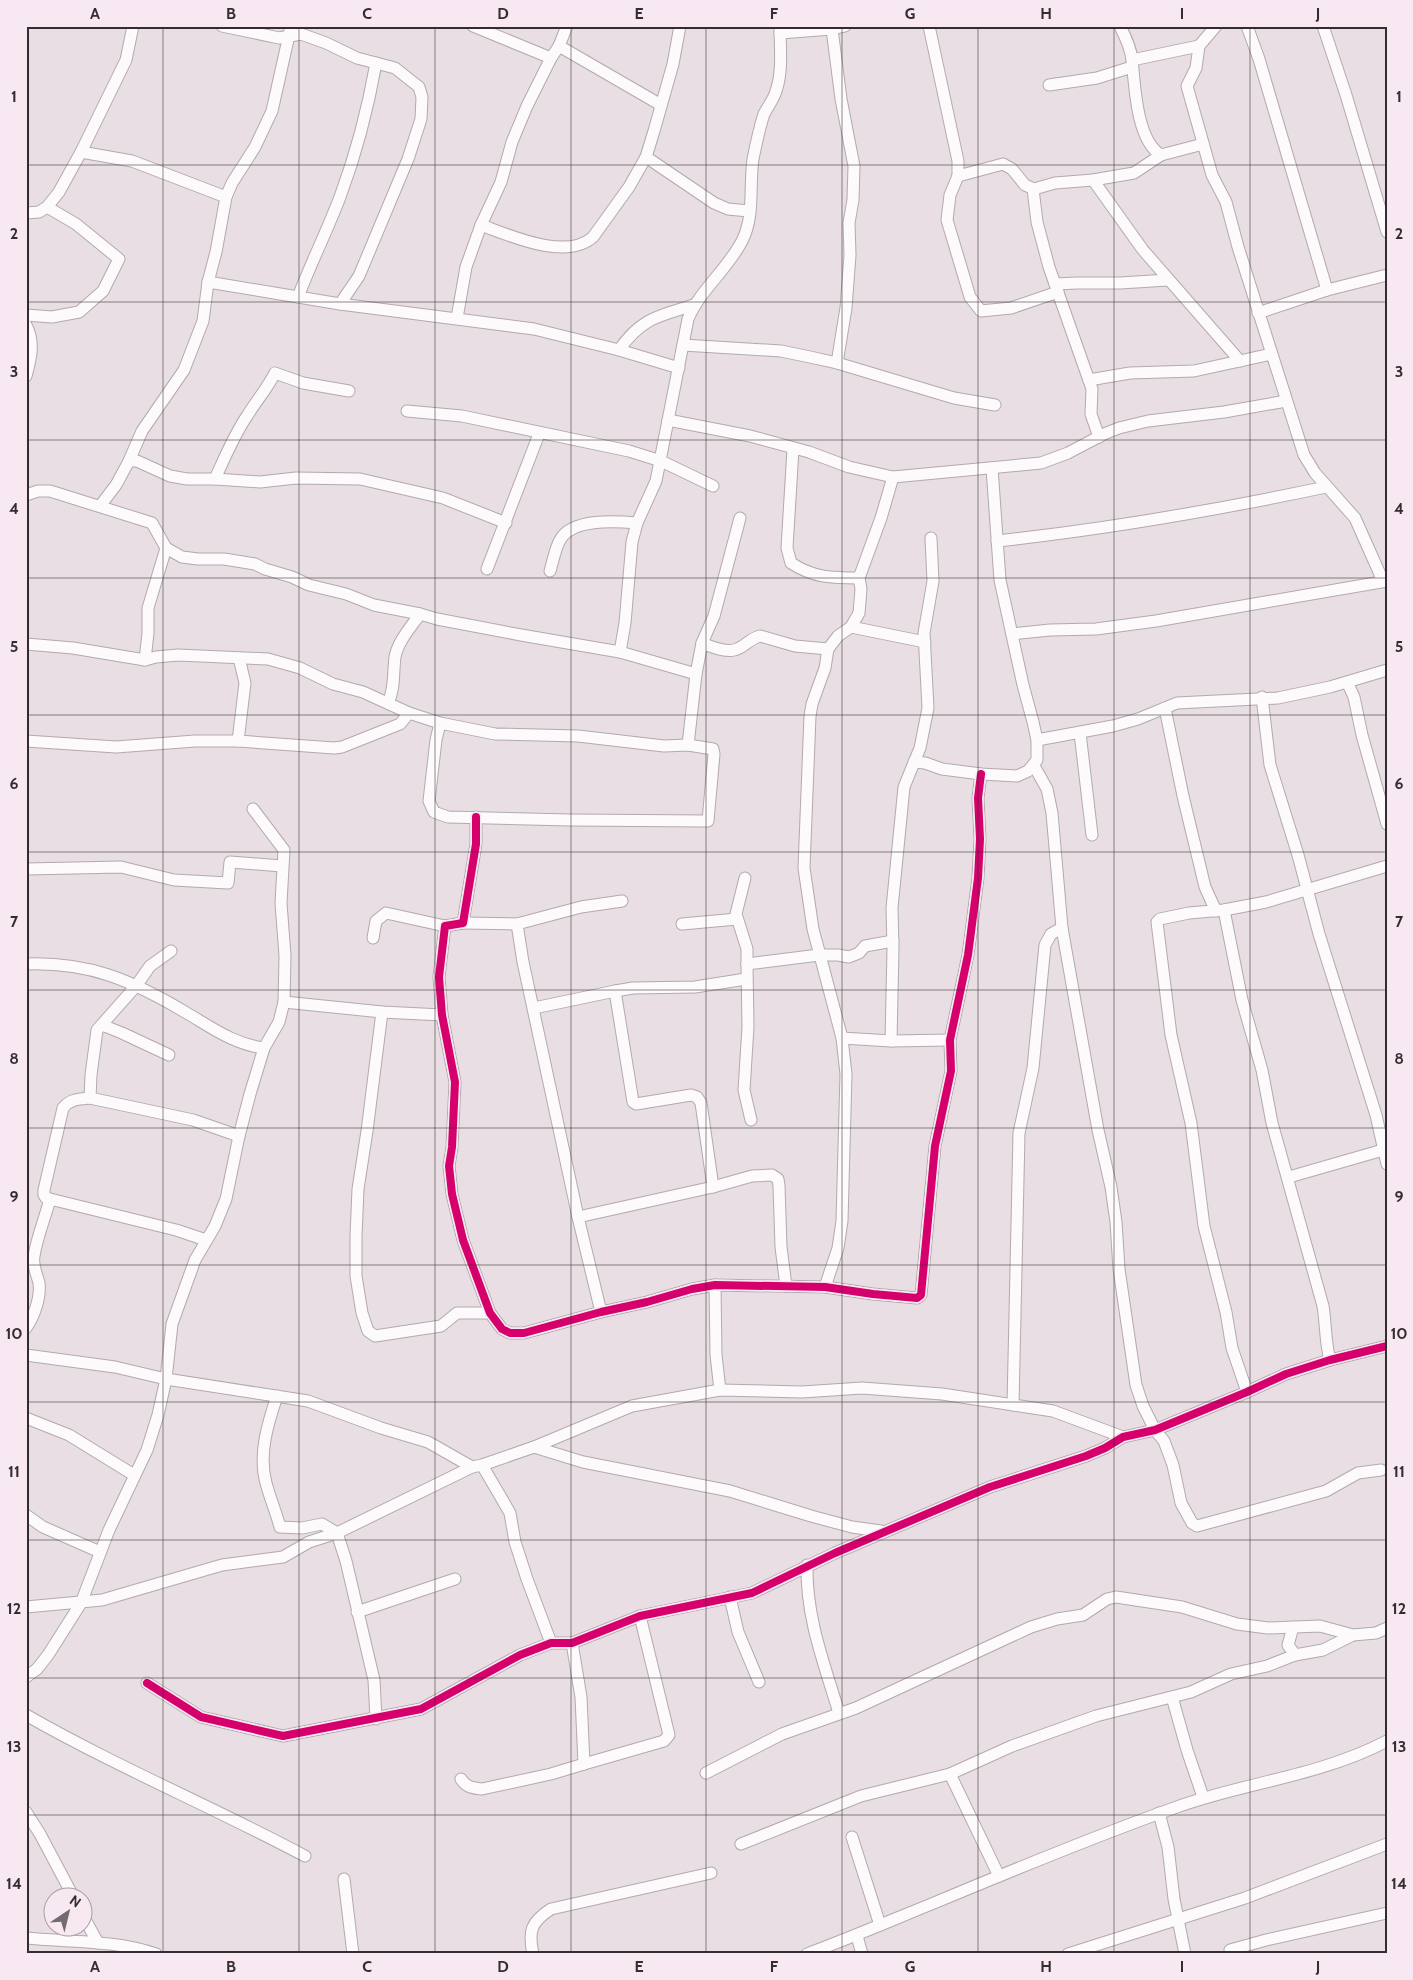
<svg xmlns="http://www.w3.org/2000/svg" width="1413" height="1980" font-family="Cabin,sans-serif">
<rect width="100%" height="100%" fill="#e8dee3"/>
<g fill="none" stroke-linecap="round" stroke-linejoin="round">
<defs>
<g id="minor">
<path d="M222 26 279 38 301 34 326 43 357 58 395 68 419 87 422 97 421 119 408 159 359 276 340 304"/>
<path d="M473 26 551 58"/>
<path d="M929 26 958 161V176L950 195 947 220 970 297 981 311 1011 308 1058 292"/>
<path d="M1120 26C1125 36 1131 48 1132 60 1135 85 1136 140 1161 155L1203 144"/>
<path d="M1216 26 1199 46 1196 68 1187 86 1212 175 1226 202 1238 247 1304 455 1315 473 1355 518 1383 581"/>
<path d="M1247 26 1259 59 1327 290"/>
<path d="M1323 26 1346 95 1387 232"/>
<path d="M832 29 841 99 854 166 853 200 849 223 850 255 846 308 837 363"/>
<path d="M780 33 832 29 845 26"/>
<path d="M559 46 661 105"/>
<path d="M1132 60 1199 46"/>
<path d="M1049 85 1097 78 1132 67"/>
<path d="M81 152 132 161 226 197"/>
<path d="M646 157 714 203 728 209 749 211"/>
<path d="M958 176 1003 164 1012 169 1025 185 1034 189 1055 183 1093 180 1134 173 1161 155"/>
<path d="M1093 180 1143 250 1240 361"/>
<path d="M1033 189 1037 222 1049 267 1092 389 1091 414 1099 437"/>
<path d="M26 213 39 212 47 207 59 192 81 152 126 60 133 26"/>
<path d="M481 225C511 236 566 261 593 237L629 187 646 157 654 131 673 64 680 26"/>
<path d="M208 282 340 304 534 329 619 350 679 368"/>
<path d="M1055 284 1077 283H1120L1168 280"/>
<path d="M298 297C311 263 327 231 340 197 356 154 368 108 376 63"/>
<path d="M1258 313 1327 290 1387 275"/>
<path d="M26 315 52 317 79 312 103 291 119 259 76 224 47 207"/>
<path d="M457 318 466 267 481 225 501 182 512 142 527 106 551 58 559 46 567 26"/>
<path d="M26 325C35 342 31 358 26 376"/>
<path d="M683 345 781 351 810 357 837 363 954 398 995 405"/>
<path d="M619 350C642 317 660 316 694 305"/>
<path d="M1089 380 1130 373 1194 371 1271 354"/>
<path d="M407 411 462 416 629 451 661 461 713 486"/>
<path d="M668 420 750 436 809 452 849 467 893 477 1041 463 1068 453 1104 434 1119 428 1148 421 1224 412 1286 401"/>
<path d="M793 449 787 548 791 563C814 578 832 578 859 578"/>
<path d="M129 461H137L170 476 187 479H215L260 482 296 478 360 479 443 498 506 523"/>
<path d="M215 479C225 457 234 435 247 416 256 401 267 389 275 373L303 383 349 391"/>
<path d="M26 495 38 491H50L152 523 166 548 148 608V633L145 660"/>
<path d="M100 506 116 485 129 461 142 431 184 370 203 321 208 282 216 252 226 197 232 183 255 147 272 111 291 26"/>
<path d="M997 541C1108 529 1217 510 1326 487"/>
<path d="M166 548 182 557 198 559H224L255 564 265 569 292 577 309 585 346 594 374 605 420 614"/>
<path d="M487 569 539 434"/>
<path d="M550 571C553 561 555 549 560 540 572 518 616 521 637 523"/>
<path d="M851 627 925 642"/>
<path d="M1012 634 1050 630 1096 629 1156 621 1387 581"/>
<path d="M702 643C711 647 724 652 734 650 744 648 750 638 760 636L795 646 828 649"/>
<path d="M26 644 73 648 145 660 156 657 178 655 268 659 300 668 333 684 363 692 409 713 440 723 495 734 578 736 664 746 688 745 713 749 714 754 708 821 569 820 448 817 434 812 429 801 436 740 440 723"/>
<path d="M620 652 625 623 632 542 637 523 656 481 688 319C700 290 727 270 742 241 755 216 749 186 753 159 756 144 759 129 764 114 768 106 774 99 776 91 783 71 780 47 780 26"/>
<path d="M1347 682 1354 697 1362 735 1387 824"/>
<path d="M1262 697 1270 765 1298 855 1319 934 1376 1115 1387 1164"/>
<path d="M388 703C395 689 393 672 395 657 398 641 411 627 420 614L437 619 521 635 620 652 696 674 702 643 714 616 740 518"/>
<path d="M1165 708 1183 796 1205 887 1216 911"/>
<path d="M1080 733 1092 835"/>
<path d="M1037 740 1113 726 1138 719 1177 703 1278 698 1330 687 1387 670"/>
<path d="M26 741 116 747 195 741H238L334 748 342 747 400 724 409 713"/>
<path d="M238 741 245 683 239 658"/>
<path d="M688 745 696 674"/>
<path d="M914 762 925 763 942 769 981 774 1017 776 1028 771 1037 760V740L1033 722 1023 685 1000 580 992 468"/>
<path d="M1034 766 1047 789 1052 813 1062 928 1098 1130 1111 1187 1116 1222 1119 1269 1136 1385 1143 1406 1155 1430 1164 1441 1173 1465 1181 1503 1192 1523 1197 1526 1326 1491 1358 1473 1381 1470"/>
<path d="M476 817V844L463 923 445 926 439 977 442 1015 455 1082 452 1147 449 1166 452 1194 463 1240 490 1313 502 1329 510 1333H524L601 1312 647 1302 692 1289 715 1285 825 1287 873 1294 917 1298 921 1295 935 1146 951 1071 950 1040 968 955 978 878 980 839 978 798 981 774"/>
<path d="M26 869 121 867 174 880 228 883 230 862 282 866"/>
<path d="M745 878 736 914 747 949V964"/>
<path d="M1224 910 1242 1000 1262 1070 1272 1123 1323 1306C1326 1324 1325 1342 1330 1360"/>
<path d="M463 923 517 924 581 907 622 901"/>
<path d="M517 924 523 962 578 1217 713 1187 752 1176 772 1175 778 1179 779 1186 781 1247 786 1286"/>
<path d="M682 924 737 919"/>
<path d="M373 938 376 921 386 913 445 926"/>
<path d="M26 964C90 962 131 980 185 1012 211 1027 233 1044 264 1048"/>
<path d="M615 991 633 1102 636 1104 691 1095 697 1097 701 1103 713 1187"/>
<path d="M284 1002 382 1012 442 1015"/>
<path d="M534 1008 615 991 633 988 695 987 746 979"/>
<path d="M382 1012 367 1131 358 1189 356 1236V1276L362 1313 368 1331 375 1336 441 1326 457 1313H490"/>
<path d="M102 1025 122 1033 169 1055"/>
<path d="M842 1038 891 1041 950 1040"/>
<path d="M891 1041 893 949 892 908 904 787 920 748 928 708 924 633 933 581 931 538"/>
<path d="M90 1098 91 1075 97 1030 136 986 150 966 171 951"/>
<path d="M751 1120 744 1090 748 1027 747 964 819 955H838L849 957 859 953 865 946 893 941"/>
<path d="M1289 1177 1383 1150"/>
<path d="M578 1217 601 1312"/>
<path d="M206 1240 176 1230 46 1198 44 1195V1190L63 1108C70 1099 79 1099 90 1098L193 1120 239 1136"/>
<path d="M715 1285 716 1355 720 1390"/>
<path d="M825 1287 838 1248 842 1221 846 1074 842 1038 813 929 804 868 810 716 812 704 825 668 828 649 838 636 851 627 859 613 861 589 859 578 881 518 893 477"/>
<path d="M26 1328C34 1317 41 1297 39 1283 37 1274 32 1266 34 1256 37 1237 45 1218 50 1199"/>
<path d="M26 1355 115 1367 166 1379 308 1401 381 1428 428 1442 472 1467"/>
<path d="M1247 1392 1232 1348 1226 1312 1204 1226 1191 1123 1171 1035 1157 922 1160 919 1189 913 1224 910 1266 902 1387 866"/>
<path d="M277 1396C268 1423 258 1454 266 1483 270 1498 276 1512 280 1527L302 1528 322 1524 337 1533 346 1561 374 1680 376 1719"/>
<path d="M1013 1405 1019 1133 1033 1068 1045 945 1051 934 1062 928"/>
<path d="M26 1418 69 1435 134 1475"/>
<path d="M534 1447 583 1462 730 1491 811 1516 852 1527 881 1531"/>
<path d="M482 1465 510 1513 515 1542 527 1579 551 1643"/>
<path d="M26 1515 43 1527 100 1552"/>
<path d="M807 1565C806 1618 824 1663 839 1713"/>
<path d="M730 1597 738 1632 759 1682"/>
<path d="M26 1607 102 1600 222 1565 283 1557 309 1542 337 1533 472 1467 482 1465 534 1447 632 1406 720 1390 802 1392 862 1388 942 1394 1053 1411 1123 1437"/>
<path d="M357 1612 455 1579"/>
<path d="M1293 1627 1288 1645 1295 1655"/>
<path d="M26 1677 37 1669 48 1655 81 1603 109 1530 147 1450 158 1415 166 1379 172 1324 195 1260 215 1226 226 1199 239 1136 250 1094 264 1048 279 1022 284 1002 285 956 281 903 284 850 253 809"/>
<path d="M147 1683 201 1717 283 1736 421 1709 520 1655 551 1643H572L640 1616 752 1593 835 1553 990 1487 1086 1456 1105 1448 1123 1437 1155 1430 1247 1392 1286 1374 1330 1360 1387 1346"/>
<path d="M1172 1697 1187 1750 1203 1797"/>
<path d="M26 1715C117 1767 213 1807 305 1856"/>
<path d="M584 1764 664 1741 669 1735 640 1616"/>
<path d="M706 1773 782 1734 856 1708 1031 1627 1057 1619 1083 1615 1107 1599 1116 1597 1182 1607 1237 1624 1268 1628 1320 1626 1353 1635"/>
<path d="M950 1774 999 1876"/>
<path d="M461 1779C466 1787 472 1788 482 1789L551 1774 584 1764 581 1697 572 1643"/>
<path d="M26 1812 40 1834 74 1898"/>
<path d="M1159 1813 1168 1847 1174 1899 1185 1954"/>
<path d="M852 1837 880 1925"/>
<path d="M741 1844 861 1796 950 1774 1012 1746 1096 1716 1191 1692 1231 1674 1267 1666 1295 1655 1323 1650 1353 1635 1376 1633 1387 1628"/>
<path d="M344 1879 353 1954"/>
<path d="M82 1914 98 1943"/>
<path d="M857 1936 862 1954"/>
<path d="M26 1938C69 1942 115 1940 156 1954"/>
<path d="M1230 1950 1266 1940 1387 1913"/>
<path d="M533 1954C528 1931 531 1922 551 1909L711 1873"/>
<path d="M807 1954C850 1938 892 1920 934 1903 1013 1870 1093 1837 1174 1808 1245 1782 1318 1777 1387 1741"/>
<path d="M1068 1954 1245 1898 1387 1844"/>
</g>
</defs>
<use href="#minor" stroke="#b1aaae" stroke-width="13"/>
<use href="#minor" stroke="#fcfafb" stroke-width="11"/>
<defs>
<g id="cycleway">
<path d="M476 817V844L463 923 445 926 439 977 442 1015 455 1082 452 1147 449 1166 452 1194 463 1240 490 1313 502 1329 510 1333H524L601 1312 647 1302 692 1289 715 1285 825 1287 873 1294 917 1298 921 1295 935 1146 951 1071 950 1040 968 955 978 878 980 839 978 798 981 774"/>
<path d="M147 1683 201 1717 283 1736 421 1709 520 1655 551 1643H572L640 1616 752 1593 835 1553 990 1487 1086 1456 1105 1448 1123 1437 1155 1430 1247 1392 1286 1374 1330 1360 1387 1346"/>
</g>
</defs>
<use href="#cycleway" stroke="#f8e8f1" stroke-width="11"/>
<use href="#cycleway" stroke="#d6006c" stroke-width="8"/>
</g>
<path fill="none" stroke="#332d31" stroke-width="1" stroke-opacity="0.55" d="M163 26V1954M299 26V1954M435 26V1954M571 26V1954M706 26V1954M842 26V1954M978 26V1954M1114 26V1954M1250 26V1954M26 165H1387M26 302H1387M26 440H1387M26 578H1387M26 715H1387M26 852H1387M26 990H1387M26 1128H1387M26 1265H1387M26 1402H1387M26 1540H1387M26 1678H1387M26 1815H1387"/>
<rect width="1413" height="1980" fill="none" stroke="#f8e8f1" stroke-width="55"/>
<g transform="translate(68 1912) rotate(35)"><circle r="24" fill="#f8e8f1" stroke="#a99da4"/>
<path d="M0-4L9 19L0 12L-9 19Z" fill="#726b6f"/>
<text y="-8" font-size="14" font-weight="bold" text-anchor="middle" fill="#332d31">N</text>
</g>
<rect x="28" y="28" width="1358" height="1924" fill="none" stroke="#332d31" stroke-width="2"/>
<g font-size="16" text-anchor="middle" font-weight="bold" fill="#332d31">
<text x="95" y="19">A</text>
<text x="231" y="19">B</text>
<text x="367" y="19">C</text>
<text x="503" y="19">D</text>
<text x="639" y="19">E</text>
<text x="774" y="19">F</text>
<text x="910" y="19">G</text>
<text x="1046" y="19">H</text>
<text x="1182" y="19">I</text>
<text x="1318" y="19">J</text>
<text x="14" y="102">1</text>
<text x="1399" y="102">1</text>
<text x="14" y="239">2</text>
<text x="1399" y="239">2</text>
<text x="14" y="377">3</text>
<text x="1399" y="377">3</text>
<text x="14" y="514">4</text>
<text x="1399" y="514">4</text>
<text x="14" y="652">5</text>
<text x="1399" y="652">5</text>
<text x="14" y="789">6</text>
<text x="1399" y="789">6</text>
<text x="14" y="927">7</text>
<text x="1399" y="927">7</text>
<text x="14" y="1064">8</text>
<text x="1399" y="1064">8</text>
<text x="14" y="1202">9</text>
<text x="1399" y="1202">9</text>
<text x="14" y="1339">10</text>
<text x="1399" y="1339">10</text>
<text x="14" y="1477">11</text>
<text x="1399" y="1477">11</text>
<text x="14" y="1614">12</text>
<text x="1399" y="1614">12</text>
<text x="14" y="1752">13</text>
<text x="1399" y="1752">13</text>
<text x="14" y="1889">14</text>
<text x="1399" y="1889">14</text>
<text x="95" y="1972">A</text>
<text x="231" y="1972">B</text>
<text x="367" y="1972">C</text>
<text x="503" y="1972">D</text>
<text x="639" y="1972">E</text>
<text x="774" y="1972">F</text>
<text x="910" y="1972">G</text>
<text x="1046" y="1972">H</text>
<text x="1182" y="1972">I</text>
<text x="1318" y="1972">J</text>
</g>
</svg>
